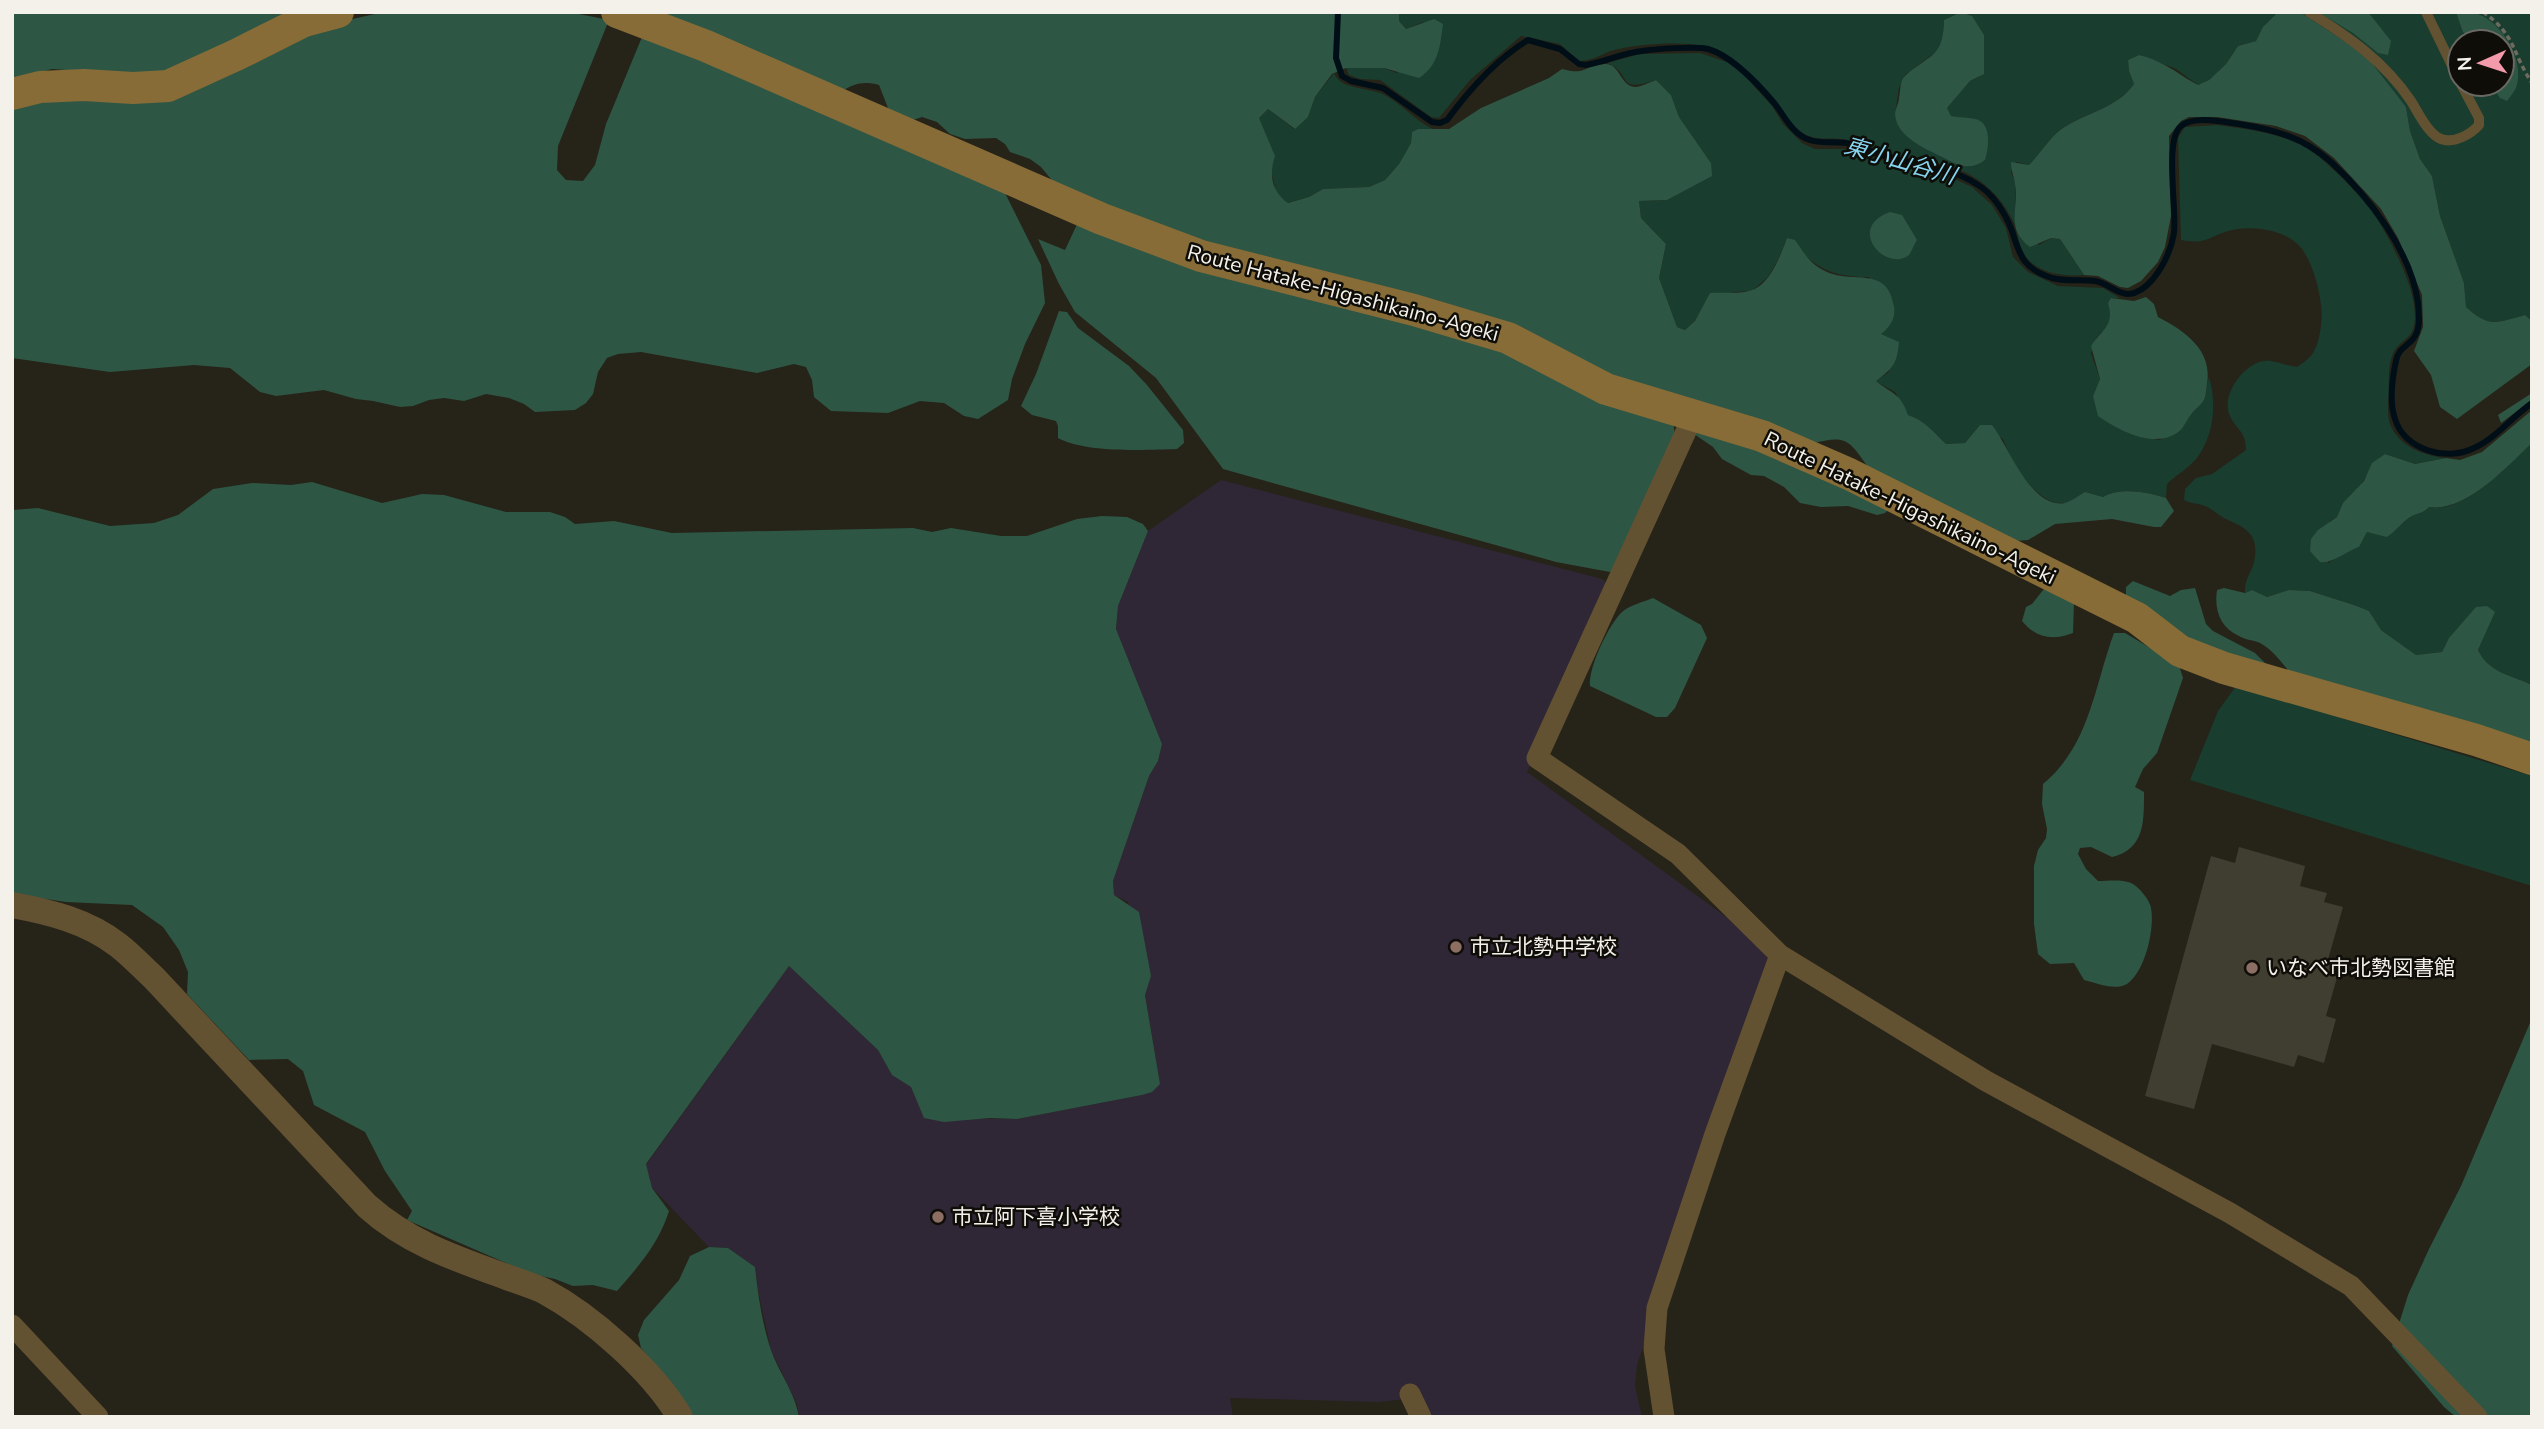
<svg xmlns="http://www.w3.org/2000/svg" width="2544" height="1429" font-family="'Nunito Sans','Noto Sans JP',sans-serif">
<rect width="100%" height="100%" fill="#262318"/>
<path fill="#2f2736" d="M1221 480 1602 579 1609 586 1527 772 1762 943 1770 963 1637 1365 1635 1386 1642 1417H1421L1415 1398 1379 1402 1230 1398 1233 1417H799L797 1404 771 1350 759 1295 755 1267 728 1248 709 1247 652 1188 646 1165 789 966 878 1050 892 1075 911 1087 925 1118 1017 1119 1142 1095 1160 1084 1145 994 1151 976 1128 902 1114 895 1113 881 1149 776 1158 761 1162 744 1116 629 1118 606 1148 531Z"/>
<g fill="#193d2e" fill-rule="evenodd">
<path d="M1399 12H1961L1944 20 1943 40 1937 51 1905 75 1899 88 1895 114 1919 144 1952 162 1963 119 1951 116 1947 108 1970 81 1979 77 1972 16 1962 12H2292C2271 15 2266 22 2256 41L2238 46 2226 64 2209 80 2198 85 2176 69 2139 55 2128 60 2129 71 2134 84C2116 110 2082 113 2059 131 2050 138 2038 156 2029 165L2016 162 2011 172 2015 182V224L2039 245 2051 238 2060 239 2084 275C2062 277 2034 273 2023 252 2017 242 2018 231 2013 221 2005 205 1995 192 1980 181 1953 162 1924 162 1894 154 1879 150 1864 144 1848 140 1835 137 1818 141 1806 135 1791 127 1784 111 1774 99 1771 95 1766 92 1763 88 1745 70 1731 51 1704 46 1680 41 1638 44 1614 50 1601 54 1593 61 1579 61L1560 44 1521 36 1470 80 1439 118 1431 117 1380 80 1360 79 1349 75 1346 68H1384L1397 73 1424 22 1406 29 1399 21Z"/>
<path d="M2300 12H2532V321L2525 315C2496 323 2489 328 2466 307L2464 283 2440 216 2432 176 2420 159 2410 131 2406 107 2349 44ZM2460 42H2502V84H2460Z"/>
<path d="M1700 53 1727 62 1743 74 1772 106 1783 124 1802 143 1815 149H1848L1896 165 1944 174 1972 187 1992 205 2006 228 2013 257 2028 272 2058 286 2103 288 2120 298H2112L2110 324 2097 337 2091 353 2100 379 2093 396 2132 434 2159 440 2179 432 2191 413 2204 400 2209 377C2217 404 2214 435 2197 458 2189 468 2176 475 2167 484L2166 498C2146 492 2121 487 2103 497L2085 492C2079 495 2072 501 2066 503 2038 508 2010 461 2003 439L1980 425 1965 443 1946 444C1933 432 1925 420 1908 415L1895 392 1875 381 1889 372 1869 277C1828 277 1815 267 1787 238L1778 260 1768 277 1752 291 1734 292 1706 303 1695 321 1685 330 1677 327 1659 278 1666 244 1641 218 1639 201 1667 200 1684 190 1711 163 1679 117 1671 95 1656 80C1614 94 1634 74 1607 63L1640 54Z"/>
<path d="M1334 73C1341 90 1367 87 1383 94 1401 103 1414 120 1433 129H1418L1412 132 1411 143 1399 164 1385 180 1369 187 1323 189 1309 197 1287 203 1277 196 1259 118 1268 109 1294 129 1308 117 1315 97Z"/>
<path d="M2217 125C2245 129 2273 132 2300 144 2321 154 2363 197 2376 217 2390 239 2411 280 2414 305 2420 346 2397 334 2391 360 2388 370 2389 382 2389 392 2388 401 2387 415 2390 424 2399 447 2425 456 2446 458L2415 464 2385 454C2371 463 2373 467 2364 480 2354 496 2345 498 2337 517L2330 521 2328 563 2347 551 2359 547 2367 532 2387 536C2396 531 2403 521 2412 516 2419 513 2423 512 2429 507 2467 513 2506 466 2532 443V685C2511 675 2489 673 2478 650L2489 625 2476 608 2450 638 2442 652 2416 655 2381 630 2369 611 2357 606 2310 591 2289 590 2267 597 2252 590 2245 593C2244 577 2254 571 2255 556 2258 531 2242 527 2224 518 2217 514 2212 509 2205 506 2198 503 2191 504 2184 500L2185 489 2196 478 2212 474 2246 450C2246 431 2237 431 2230 416 2220 396 2244 363 2264 361 2272 359 2287 366 2297 367 2301 364 2306 361 2310 357 2320 346 2323 320 2321 305 2319 288 2313 264 2302 249 2288 230 2254 225 2232 230 2208 236 2209 245 2181 240L2178 138 2185 127Z"/>
<path d="M2236 686 2532 776V886L2190 780 2218 711Z"/>
</g>
<g fill="#2e5644">
<path d="M12 12H299L212 54 151 76 52 69 12 80Z"/>
<path d="M384 12H569L609 20 558 146 557 170 566 180 583 181 595 165 606 124 642 37H654L1002 187 1041 265 1045 303 1025 344 1012 379 1008 400 978 419 964 416 944 403 920 401 888 413 831 411 814 397 812 380 806 367 794 364 757 373 641 352 618 354 607 358 598 372 593 394 586 403 575 410 535 412 524 404 509 398 486 394 464 401 444 398 429 400 413 406 400 407 373 401 356 399 324 390 276 396 260 392 230 368 194 365 110 372 12 358V104L98 94 348 20Z"/>
<path d="M652 12H1399V21L1406 29 1434 19 1443 24C1440 46 1439 65 1419 78L1384 68H1346L1332 74 1315 97 1308 117 1295 129 1268 109 1259 118 1275 156C1269 174 1271 191 1288 203L1309 197 1323 189 1369 187 1385 180 1399 164 1411 143 1412 132 1418 129H1449L1481 108 1549 78 1562 69C1587 76 1584 65 1605 64 1620 63 1620 86 1635 87 1641 87 1650 82 1656 80L1671 95 1679 117 1711 163 1712 176 1667 200 1639 201 1641 218 1666 244 1659 278 1677 327 1685 330 1695 321 1710 293C1722 292 1737 294 1749 291 1770 286 1780 256 1787 238L1795 240C1804 253 1810 264 1825 271 1852 285 1888 264 1894 307 1896 318 1890 327 1881 334L1899 342C1897 364 1893 368 1876 381 1893 395 1900 392 1908 415 1925 420 1933 432 1946 444L1965 443 1980 425H1992C2008 445 2031 510 2065 503 2072 501 2079 495 2085 492L2103 497C2121 487 2147 492 2166 498L2174 511 2161 527H2154L2112 519 2055 524 2028 540 2015 541 1868 467C1850 442 1848 434 1814 443L1211 246 1060 190 1041 167 1030 159 1010 152 1005 144 996 138 965 139 950 134 937 122 922 117 910 121 896 116 888 108 879 85C864 81 854 83 841 92Z"/>
<path d="M1961 12 1972 16 1984 35V74L1970 81 1947 108 1951 116C1959 118 1967 117 1975 119 1992 122 1989 148 1985 160 1972 170 1960 167 1946 159 1929 150 1896 138 1895 114 1895 109 1899 103 1899 98 1901 89 1899 80 1907 74 1932 53 1943 57 1944 20Z"/>
<path d="M2300 12 2349 44 2371 62 2406 107 2410 131 2420 159 2432 176 2440 216 2464 283 2466 307C2489 328 2496 323 2525 315L2532 321V364L2457 419 2440 407 2431 375 2414 351 2423 327 2422 295 2398 238 2381 209 2334 158 2305 136 2276 126 2217 117H2189L2181 121 2169 136 2171 216 2165 247 2158 262 2141 281 2128 288 2120 287 2098 276 2084 275 2060 239 2051 238 2030 247C2005 229 2019 209 2015 184 2014 176 2011 171 2011 162L2029 165C2038 156 2050 138 2059 131 2082 113 2116 110 2134 84L2129 71 2128 60 2139 55C2166 62 2176 73 2198 85L2209 80 2226 64 2238 46 2256 41 2263 27 2276 14Z"/>
<path d="M2318 12H2368L2391 41 2388 55 2378 53 2353 33Z"/>
<path d="M2456 12C2463 12 2471 11 2478 14 2502 23 2526 61 2516 88 2514 92 2510 97 2507 101L2500 98 2491 84H2502V42H2473L2463 32Z"/>
<path d="M1890 212 1902 215 1917 240C1914 244 1912 251 1909 255 1886 273 1845 228 1890 212Z"/>
<path d="M1079 220 1506 348 1673 420 1675 436 1619 565 1610 572 1556 562 1223 469 1156 378 1075 312 1059 284 1038 239 1065 250Z"/>
<path d="M2146 297 2154 304 2158 317C2185 331 2213 350 2207 385 2206 389 2206 396 2204 400 2201 405 2196 408 2193 412 2187 418 2184 429 2177 433 2152 449 2119 430 2098 416L2093 396 2100 379 2091 346C2102 329 2115 326 2108 303L2111 298 2134 301Z"/>
<path d="M1059 311 1067 312 1078 328 1129 366 1147 385 1183 430 1184 443 1177 449C1144 450 1085 453 1058 438V426L1056 421 1032 415 1021 406 1036 374Z"/>
<path d="M2532 393V400L2501 423 2498 415Z"/>
<path d="M2532 410V443C2506 467 2467 512 2429 507 2423 513 2419 513 2412 516 2403 521 2396 531 2387 537L2367 532 2359 547C2346 551 2333 564 2320 562L2310 551 2311 539 2318 530 2337 517 2343 503 2364 481 2372 463 2385 454 2415 464 2446 458 2460 460 2482 452Z"/>
<path d="M1707 428 1890 508 1885 513 1877 515 1848 506 1821 507 1800 503 1784 487 1764 476 1751 475 1722 459 1713 447 1694 434Z"/>
<path d="M312 482 382 503 422 494 444 495 506 512H550L565 517 575 524 614 521 672 533 913 528 932 532 951 528 1001 536H1027L1077 519 1102 516 1127 517 1143 524 1148 531 1118 606 1116 629 1162 744 1158 761 1149 776 1113 881 1114 895 1139 912 1151 976 1145 995 1160 1084 1152 1092 1142 1095 1017 1119 990 1118 944 1122 924 1118 911 1087 892 1075 878 1050 789 966 646 1164 652 1188 669 1211C659 1243 639 1266 617 1291L593 1285 573 1286 555 1279 531 1274 407 1220 412 1211 385 1171 365 1132 314 1105 303 1071 288 1059 249 1060 187 994 188 972 179 950 163 927 132 905 66 902 12 894V510L38 508 110 526 154 523 178 515 213 489 252 483 291 485Z"/>
<path d="M2133 581 2170 596 2181 590 2195 588 2206 624 2213 631 2255 653 2271 669 2208 652 2126 604V587Z"/>
<path d="M2047 585 2074 602 2073 633C2052 641 2036 638 2022 621L2026 607 2032 604Z"/>
<path d="M2224 588 2245 593 2252 590 2267 597 2289 590 2310 591 2357 606 2369 611 2381 630 2416 655 2442 652 2449 638 2476 607 2487 606 2495 612 2478 650C2489 673 2511 675 2532 685V749L2292 675C2283 664 2273 650 2260 643 2254 640 2245 640 2239 636 2220 627 2214 610 2217 590Z"/>
<path d="M1653 598 1701 625 1707 638 1675 708 1667 717H1656L1590 686C1588 668 1609 624 1622 612 1630 605 1643 602 1653 598Z"/>
<path d="M2114 633H2125L2179 665 2183 678 2157 753 2143 769 2135 787 2144 792C2144 821 2145 849 2112 857L2091 847 2080 848 2078 854 2086 869 2098 881C2108 881 2121 879 2131 883 2138 886 2150 900 2151 908 2155 929 2145 972 2127 984 2114 991 2097 983 2084 980L2074 963 2050 964 2038 954 2034 924V866L2038 850 2046 838 2047 829 2042 804 2043 784C2090 745 2094 687 2114 633Z"/>
<path d="M2532 1018V1417H2456L2444 1407 2392 1346 2408 1295 2429 1249 2461 1186Z"/>
<path d="M709 1247 728 1248 755 1267C758 1294 762 1324 771 1350 779 1373 795 1392 799 1417H691L666 1378 641 1348 638 1335 644 1320 679 1280 690 1256Z"/>
</g>
<g fill="none" stroke-linecap="round" stroke-linejoin="round">
<path stroke="#000f17" stroke-width="6" d="M1338 12 1336 58 1342 76 1351 81 1383 88 1432 122 1440 123 1447 120C1469 90 1495 60 1528 40L1560 49 1579 64 1586 65C1605 62 1622 53 1642 51 1654 49 1697 46 1708 49 1732 56 1759 85 1775 104 1785 117 1793 135 1810 140 1821 144 1834 141 1846 143 1862 146 1878 155 1895 159 1924 166 1952 168 1978 185 1993 194 2006 214 2012 231 2020 257 2024 269 2052 278 2066 282 2081 279 2095 281 2108 283 2116 294 2129 294 2139 293 2147 286 2153 279 2164 265 2171 251 2174 233 2177 209 2164 140 2181 126 2195 115 2223 122 2239 124 2275 130 2303 137 2331 162 2369 197 2411 251 2418 303 2419 314 2421 330 2413 339 2406 347 2398 349 2396 361 2392 379 2389 401 2395 419 2404 450 2447 462 2474 448 2496 438 2512 417 2532 403"/>
</g>
<path fill="#403d31" d="M2239 847 2305 866 2300 886 2327 893 2324 902 2343 907 2327 963 2340 967 2326 1016 2336 1019 2324 1063 2298 1055 2294 1067 2212 1044 2194 1109 2145 1096 2211 856 2235 863Z"/>
<g fill="none" stroke-linecap="round" stroke-linejoin="round">
<path stroke="#6d6a60" stroke-width="3.5" stroke-dasharray="5 3.5" stroke-linecap="butt" d="M2483 12C2516 35 2512 53 2532 83"/>
<g stroke="#635232" stroke-width="10">
<path d="M2309 12C2349 37 2384 61 2411 101 2418 112 2428 134 2441 139 2454 144 2471 134 2479 125V118L2461 84"/>
<path d="M2426 12 2460 82"/>
</g>
<g stroke="#635232" stroke-width="21">
<path d="M1693 416 1537 758 1678 854 1780 955 1986 1081 2230 1213 2351 1286 2477 1417"/>
<path d="M12 1325 98 1417"/>
<path d="M1410 1394 1421 1417"/>
<path d="M1664 1417 1654 1349 1657 1308 1715 1134 1780 955"/>
</g>
<path stroke="#635232" stroke-width="26" d="M12 905C50 912 87 921 118 945 131 955 142 967 154 978L367 1206C407 1242 454 1258 504 1276 517 1281 531 1285 544 1291 592 1317 652 1370 680 1417"/>
<g stroke="#876c37" stroke-width="32">
<path d="M617 12 706 46 1102 219 1201 256 1414 310 1508 338 1606 389 1762 436 1849 474 2137 618 2180 651 2224 668 2476 740 2532 759"/>
<path d="M12 94 40 87 84 85 133 88 168 86 236 55 304 21 338 12"/>
</g>
</g>
<g fill="#8d6e63" stroke="#0e0d08" stroke-width="2.5">
<circle cx="1456" cy="947" r="7"/>
<circle cx="2252" cy="968" r="7"/>
<circle cx="938" cy="1217" r="7"/>
</g>
<g text-anchor="middle" dominant-baseline="central" stroke-width="5" stroke-linejoin="round" paint-order="stroke">
<g font-size="21" fill="#f3f1e9" stroke="#0e0d08">
<text transform="translate(1343 293) rotate(15)">Route Hatake-Higashikaino-Ageki</text>
<text transform="translate(1910 508) rotate(26)">Route Hatake-Higashikaino-Ageki</text>
</g>
<g font-size="21" fill="#f3f1e9" stroke="#0e0d08" text-anchor="start">
<text x="1470" y="947">市立北勢中学校</text>
<text x="2266" y="968">いなべ市北勢図書館</text>
<text x="952" y="1217">市立阿下喜小学校</text>
</g>
<g font-size="23" font-style="italic" fill="#87d4f1" stroke="#0e0d08">
<text transform="translate(1900 161) rotate(16)">東小山谷川</text>
</g>
</g>
<rect width="2544" height="1429" fill="none" stroke="#f3f1e9" stroke-width="28"/>
<g transform="translate(2481 63) rotate(267)"><circle r="33" fill="#0e0d08" stroke="#6a6862" stroke-width="2"/>
<path d="M0-5L12 26L0 18L-12 26Z" fill="#f39aab"/>
<text y="-10" font-size="19" font-weight="bold" text-anchor="middle" fill="#f3f1e9">N</text>
</g>
</svg>
